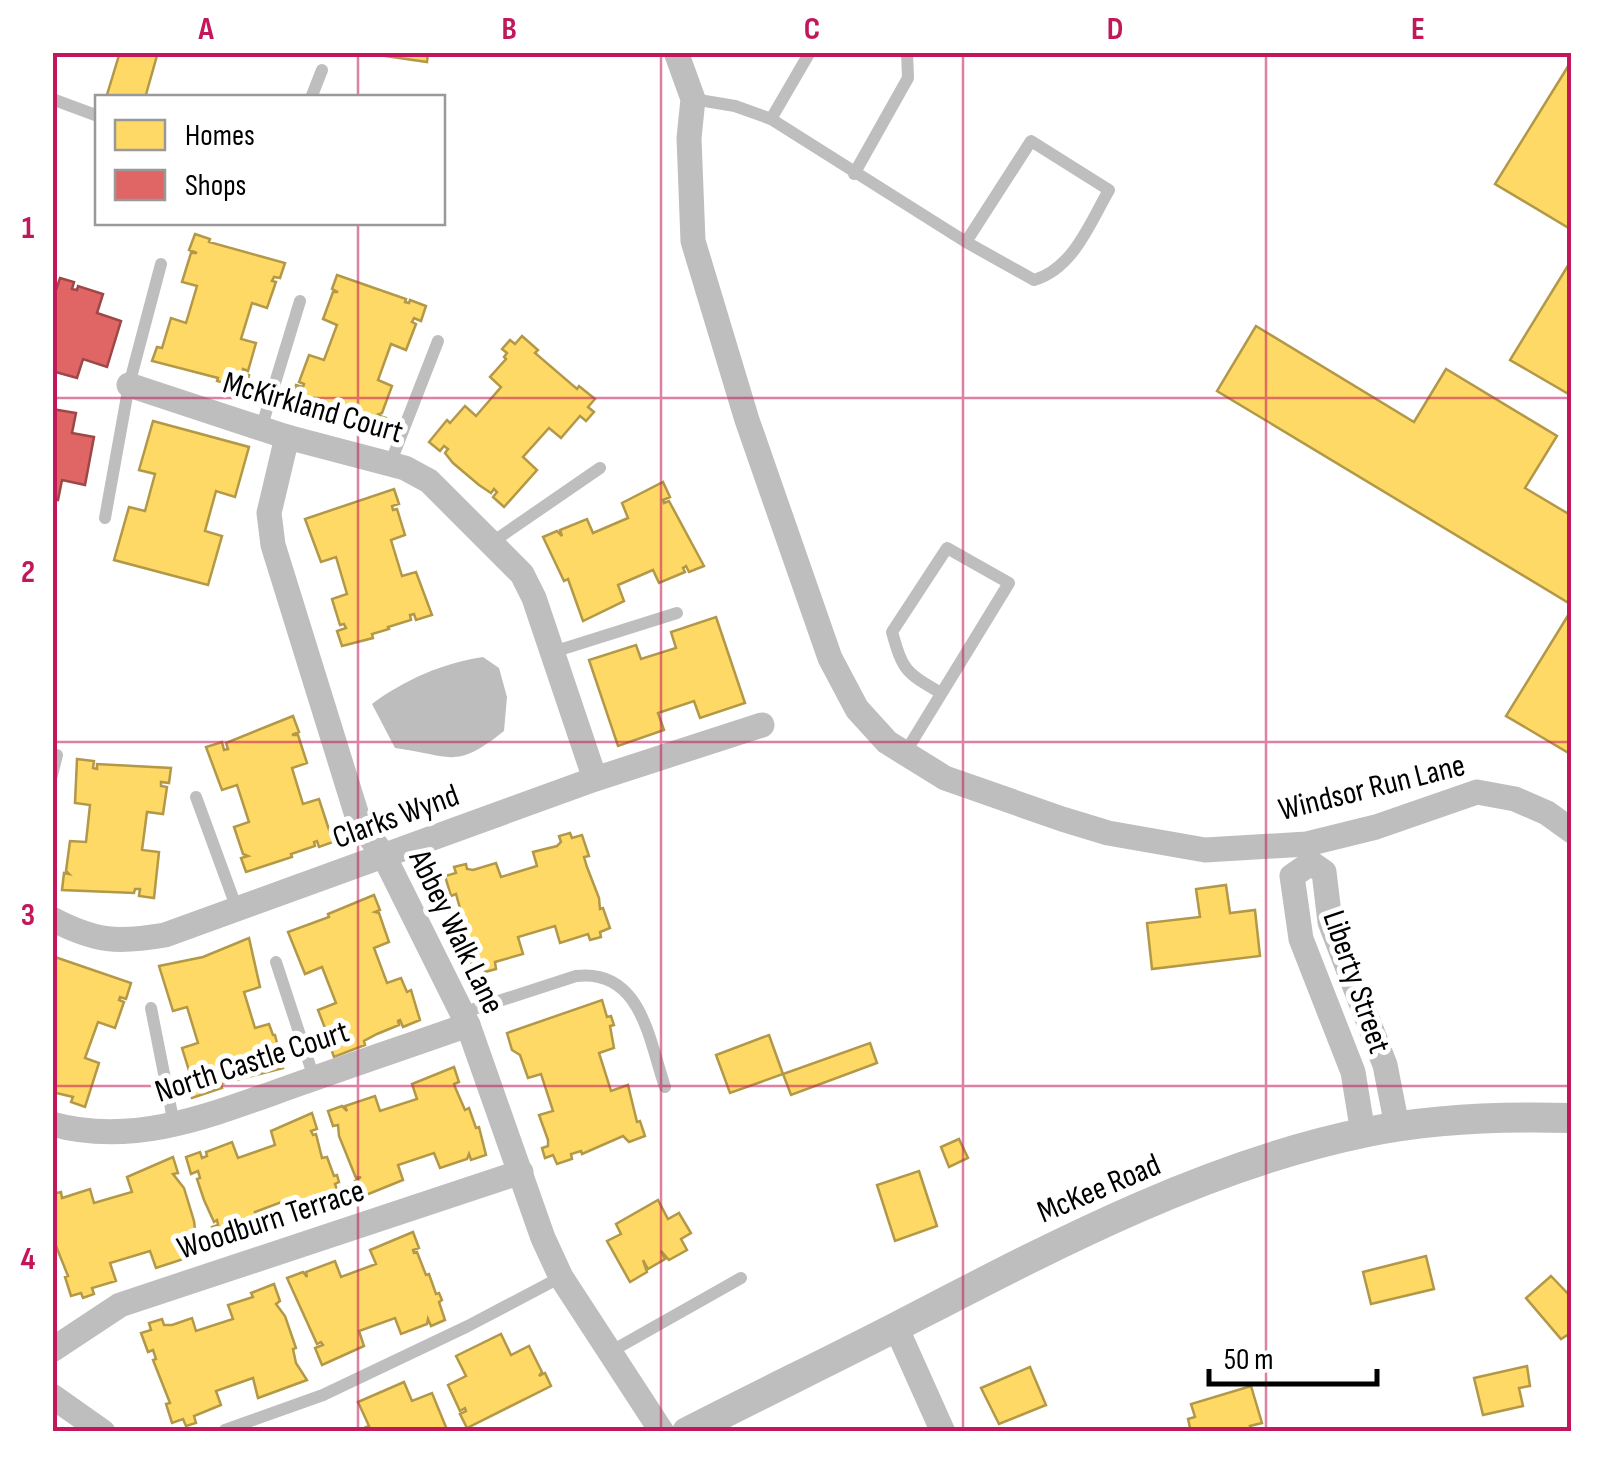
<svg xmlns="http://www.w3.org/2000/svg" width="1624" height="1484" font-family="'Sofia Sans Condensed',sans-serif">
<rect width="100%" height="100%" fill="#fff"/>
<path fill="#bdbdbd" d="M483 657 499 668 507 697 504 731C454 771 451 755 395 748L372 704C404 680 443 663 483 657Z"/>
<g fill="#ffd966" stroke="#b29847" stroke-width="2.5">
<path d="M120 52H158L145 98H106Z"/>
<path d="M358 52H428L427 62Z"/>
<path d="M1572 60V230L1495 184Z"/>
<path d="M195 234 210 239 209 242 285 263 280 278 274 277 272 281 276 282 267 308 252 303 241 339 256 343 248 371 243 369 242 373 249 375 245 389 217 381 218 378 152 361 157 347 162 348 171 318 186 323 197 286 182 282 191 253H197L189 250Z"/>
<path d="M1572 259V396L1510 360Z"/>
<path d="M337 275 406 299 405 302 409 303 410 300 426 306 421 321 414 318 412 322 416 324 406 350 391 344 378 380 392 386 382 413 377 415 386 418 380 433 291 399 296 385 303 387 304 384 299 382 309 355 324 360 337 325 323 319 333 292H338L332 289Z"/>
<path d="M1256 326 1414 422 1446 369 1557 436 1525 488 1572 516V605L1217 391Z"/>
<path d="M522 336 538 350 535 353 577 389 579 386 595 399 588 407 594 412 586 421 580 416 561 438 549 428 523 457 537 470 504 507 493 497 497 492 494 489 491 493 479 485 453 463 445 453 448 449 444 446 440 451 429 442 447 420 450 423 465 406 476 416 501 387 490 377 506 359 504 357 507 353 502 349 510 340 515 344Z"/>
<path d="M153 421 249 447 235 497 216 491 205 531 222 536 208 585 114 560 129 507 145 511 155 474 139 470Z"/>
<path d="M663 482 670 497 663 500 664 503 669 501 704 566 689 572 686 566 683 568 685 572 659 583 653 570 618 585 624 601 583 621 568 579 564 581 543 537 557 531 562 536 560 530 587 519 593 533 628 518 622 503Z"/>
<path d="M394 489 399 504 392 506 393 510 397 509 405 535 391 540 402 576 416 572 432 615 416 620 414 614 410 615 411 620 388 627 389 629 372 634 373 638 342 646 337 631 346 628 344 624 340 625 332 599 347 594 336 557 321 562 305 519Z"/>
<path d="M1572 609V755L1506 716Z"/>
<path d="M716 617 745 703 700 718 694 701 658 713 664 730 618 746 589 660 636 645 641 659 676 648 671 632Z"/>
<path d="M293 716 299 732 292 735H298L307 763 292 768 303 804 319 799 333 842 319 847 317 841 314 842 315 846 291 854 292 857 246 872 241 858 248 856 243 854 234 827 249 822 237 785 222 790 206 747 222 742 224 750 228 749 226 743Z"/>
<path d="M77 759 94 761 93 768 97 769V764L171 768 169 783 161 782V786L167 787 163 814 147 812 142 850 159 852 154 898 139 896 140 889H135L134 893 62 890 64 873 69 874 66 871 70 841 86 842 90 805 75 803Z"/>
<path d="M570 833 572 838 582 835 589 856 584 857 587 867 599 898 600 909 603 908 610 928 600 932 601 937 590 940 588 934 560 943 555 926 518 937 523 954 495 962 496 969 485 972 483 966 473 969 467 949 471 948 456 894 451 896 445 876 456 873 454 867 466 864 467 869 473 870 496 863 501 877 537 866 533 852 557 846 561 842 559 836Z"/>
<path d="M1226 885 1230 913 1255 910 1260 956 1152 969 1147 923 1200 917 1196 889Z"/>
<path d="M374 895 380 910 375 912 379 913 389 942 374 948 387 983 401 978 407 992 411 990 420 1020 403 1027 400 1020 398 1021 399 1025 377 1034 364 1041 365 1045 334 1057 328 1041 336 1038 334 1034 328 1036 318 1010 336 1003 322 967 305 974 288 932 329 917 328 914Z"/>
<path d="M249 938 260 987 244 992 255 1028 269 1024 273 1035H275L283 1068 221 1084 222 1088 192 1098 187 1078 191 1077 182 1048 198 1043 187 1007 173 1011 159 966 203 957Z"/>
<path d="M52 956 131 983 126 999 120 997 119 1000 124 1002 115 1028 98 1022 85 1058 99 1063 85 1107 71 1102 73 1097 52 1092Z"/>
<path d="M602 1000 607 1017 611 1016 614 1025 610 1026 614 1048 599 1053 611 1091 628 1085 637 1122 640 1121 645 1136 629 1142 623 1136 582 1154 581 1151 571 1154 572 1159 557 1164 553 1155 545 1158 542 1148 548 1146V1140L539 1115 553 1111 541 1074 528 1078 520 1055 512 1050 507 1033Z"/>
<path d="M769 1035 783 1074 730 1093 716 1055Z"/>
<path d="M870 1043 877 1063 791 1095 783 1074Z"/>
<path d="M454 1067 459 1082 454 1084 455 1087 465 1110 469 1108 476 1128 479 1127 486 1155 471 1160 469 1154 467 1159 440 1168 434 1153 398 1165 403 1180 361 1197 355 1181 361 1177 356 1178 339 1136 338 1125 333 1126 328 1111 342 1106 347 1111 345 1106 375 1096 380 1111 417 1099 412 1084Z"/>
<path d="M312 1113 317 1129 311 1131 313 1135 316 1134 322 1158 327 1157 334 1176 337 1175 339 1182 335 1184 341 1202 330 1207 327 1199 321 1201 323 1205 298 1214 292 1198 255 1212 261 1228 218 1244 212 1227 218 1225 217 1220 214 1222 204 1200 197 1179 200 1178 198 1171 191 1174 186 1157 200 1152 202 1158 207 1156 206 1152 232 1142 238 1158 275 1145 271 1131Z"/>
<path d="M959 1139 968 1158 949 1167 941 1147Z"/>
<path d="M173 1157 178 1173 173 1174 184 1188 194 1221 197 1246 203 1245 205 1252 156 1268 150 1251 110 1263 116 1281 92 1288 94 1294 83 1298 81 1293 71 1296 65 1277 68 1276 52 1236V1194L61 1192 62 1198 90 1189 94 1203 132 1192 127 1177Z"/>
<path d="M919 1171 937 1226 895 1241 877 1185Z"/>
<path d="M658 1200 668 1219 679 1213 691 1233 681 1239 687 1250 669 1260 661 1251 665 1259 648 1269 643 1260 647 1272 630 1282 607 1241 621 1234 616 1224Z"/>
<path d="M413 1232 419 1248 413 1250 414 1253 417 1252 426 1275 429 1274 436 1294 439 1293 442 1300 439 1302 445 1320 431 1326 428 1319 427 1324 401 1334 395 1318 359 1331 364 1346 322 1365 315 1348 323 1345 321 1342 317 1344 287 1278 303 1272 307 1277 306 1272 335 1261 341 1277 376 1264 370 1250Z"/>
<path d="M1426 1256 1434 1289 1371 1304 1363 1272Z"/>
<path d="M1551 1276 1572 1298V1332L1561 1339 1526 1298Z"/>
<path d="M274 1284 280 1301 276 1304 285 1316 296 1348 293 1349 296 1363 307 1380 258 1398 253 1378 216 1391 221 1405 194 1416 196 1423 186 1426 183 1419 172 1423 166 1404 170 1403 153 1360 156 1359 153 1350 148 1352 141 1333 151 1330 149 1323 162 1319 164 1325H172L192 1318 196 1331 233 1319 228 1305 253 1297 251 1293Z"/>
<path d="M501 1334 511 1355 529 1346 542 1372 539 1376 545 1373 551 1386 467 1428 460 1414 466 1411 465 1408 460 1411 448 1385 466 1376 456 1356Z"/>
<path d="M1527 1366 1530 1386 1519 1388 1523 1406 1483 1415 1474 1378Z"/>
<path d="M1030 1367 1046 1405 999 1424 981 1388Z"/>
<path d="M404 1382 412 1401 432 1393 448 1432H355L369 1426 358 1402Z"/>
<path d="M1251 1386 1262 1423 1250 1426 1252 1432H1191L1188 1419 1195 1417 1191 1404Z"/>
</g>
<g fill="#e06666" stroke="#9d4747" stroke-width="2.5">
<path d="M60 278 74 282 72 289 77 290 78 286 103 294 97 313 121 321 107 367 83 359 77 378 52 371V302Z"/>
<path d="M52 409 76 413 72 433 94 437 85 485 62 480 58 500 52 499Z"/>
</g>
<g fill="none" stroke-linecap="round" stroke-linejoin="round">
<g stroke="#bebebe" stroke-width="12">
<path d="M311 98 322 70"/>
<path d="M52 99 98 116"/>
<path d="M693 99 735 106 771 119 966 242 1034 280C1073 269 1090 223 1109 190L1031 141 966 242"/>
<path d="M771 119 810 52"/>
<path d="M854 174 908 78 907 52"/>
<path d="M261 429 300 301"/>
<path d="M390 464 438 341"/>
<path d="M105 518 129 385 161 264"/>
<path d="M491 543 600 468"/>
<path d="M553 652 677 613"/>
<path d="M905 753 1009 583 947 548 892 632C903 671 905 672 941 693"/>
<path d="M52 775 57 755"/>
<path d="M196 797 237 909"/>
<path d="M276 962 314 1078"/>
<path d="M151 1008 174 1124"/>
<path d="M462 1013 576 976C641 968 649 1040 665 1087"/>
<path d="M610 1352 741 1278"/>
<path d="M225 1430 323 1395 468 1326 561 1277"/>
</g>
<g stroke="#bebebe" stroke-width="25">
<path d="M676 52 693 99 689 138 693 241 747 420 830 658 857 709 887 742 945 778 1062 819 1108 833 1205 850 1307 844 1376 827 1477 792 1515 799 1547 813 1572 831"/>
<path d="M129 385 287 437 405 468 429 481 522 574 534 598 595 779"/>
<path d="M287 437 269 513 273 545 359 822 384 856 468 1025 543 1238 561 1277 662 1432"/>
<path d="M52 919C96 942 118 943 165 935L595 779 762 725"/>
<path d="M52 1124C140 1149 225 1109 307 1081 360 1062 414 1044 468 1025"/>
<path d="M1363 1133 1353 1072 1301 939 1292 876 1311 863 1324 872 1330 922 1385 1065 1397 1126"/>
<path d="M896 1327 943 1432"/>
<path d="M52 1350 120 1305 521 1172"/>
<path d="M52 1396 103 1432"/>
</g>
<path stroke="#bebebe" stroke-width="30" d="M687 1432C757 1396 828 1362 898 1326 1047 1249 1201 1166 1367 1132 1434 1118 1504 1116 1572 1118"/>
</g>
<path fill="none" stroke="#c2185b" stroke-width="2.5" stroke-opacity="0.55" d="M358 52V98M661 52V1432M963 52V1432M1266 52V1432M358 222V1432M52 398H1572M52 742H1572M52 1086H1572"/>
<g text-anchor="middle" dominant-baseline="central" stroke-width="10" stroke-linejoin="round" paint-order="stroke">
<g font-size="32" fill="#000" stroke="#fff">
<text transform="translate(313 408) rotate(16)">McKirkland Court</text>
<text transform="translate(1372 788) rotate(-14)">Windsor Run Lane</text>
<text transform="translate(396 817) rotate(-20)">Clarks Wynd</text>
<text transform="translate(456 932) rotate(64)">Abbey Walk Lane</text>
<text transform="translate(1356 982) rotate(71)">Liberty Street</text>
<text transform="translate(252 1062) rotate(-18)">North Castle Court</text>
<text transform="translate(1099 1189) rotate(-23)">McKee Road</text>
<text transform="translate(271 1220) rotate(-18)">Woodburn Terrace</text>
</g>
</g>
<rect width="1624" height="1484" fill="none" stroke="#ffffff" stroke-width="110"/>
<rect x="95" y="95" width="350" height="130" fill="#ffffff" stroke="#999999" stroke-width="2.5"/>
<rect x="115" y="120" width="50" height="30" fill="#ffd966" stroke="#999999" stroke-width="2.5"/>
<text x="185" y="145" font-size="30" fill="#000000">Homes</text>
<rect x="115" y="170" width="50" height="30" fill="#e06666" stroke="#999999" stroke-width="2.5"/>
<text x="185" y="195" font-size="30" fill="#000000">Shops</text>
<path d="M1209 1369v15h168v-15" fill="none" stroke="#000000" stroke-width="5"/>
<text x="1224" y="1369" font-size="30" fill="#000000" stroke="#ffffff" stroke-width="8" paint-order="stroke">50 m</text>
<rect x="55" y="55" width="1514" height="1374" fill="none" stroke="#c2185b" stroke-width="4"/>
<g font-size="32" text-anchor="middle" font-weight="bold" fill="#c2185b">
<text x="206" y="39">A</text>
<text x="509" y="39">B</text>
<text x="812" y="39">C</text>
<text x="1115" y="39">D</text>
<text x="1418" y="39">E</text>
<text x="28" y="238">1</text>
<text x="28" y="582">2</text>
<text x="28" y="925">3</text>
<text x="28" y="1269">4</text>
</g>
</svg>
